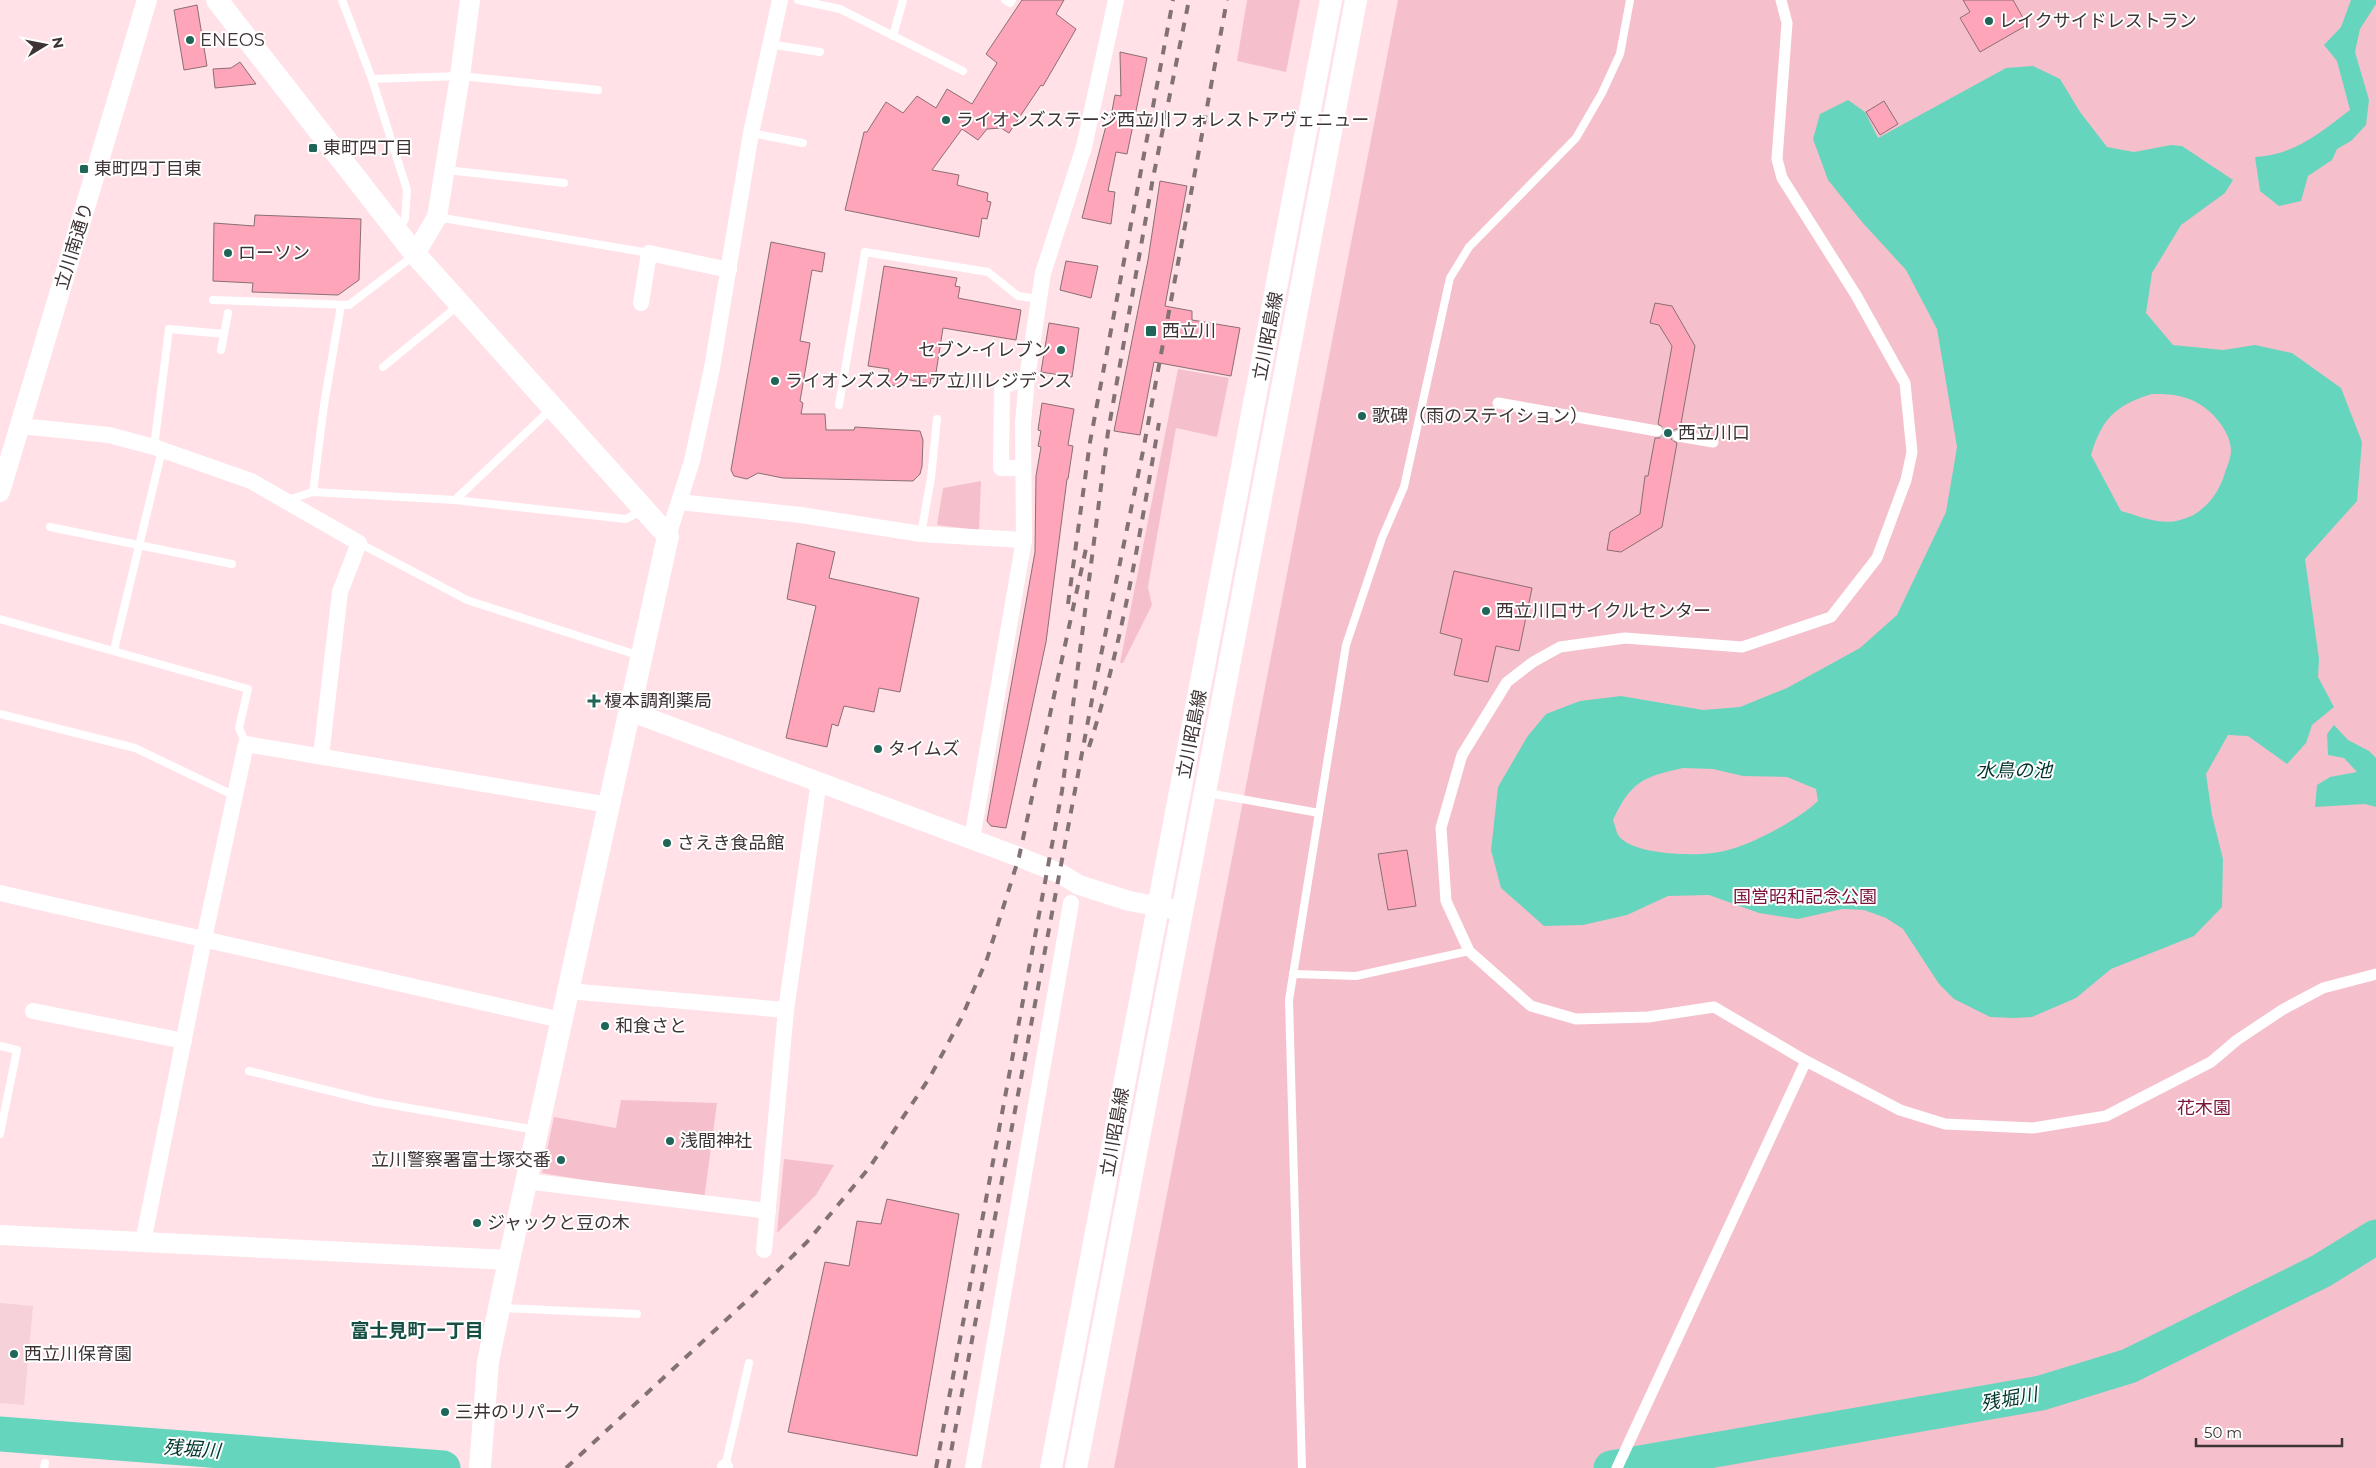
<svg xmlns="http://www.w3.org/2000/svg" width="2376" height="1468" font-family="Montserrat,'Noto Sans JP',sans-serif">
<rect width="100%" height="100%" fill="#ffe1e7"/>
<path fill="#f6d1d9" d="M0 1303 33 1306 24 1405 0 1403Z"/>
<g fill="#f5c0cb">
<path d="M1247 0H1300L1286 72 1237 61Z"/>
<path d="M1398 0H2376V1468H1114Z"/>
<path d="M1178 369 1229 378 1217 437 1176 428 1148 587 1152 605 1123 663H1120Z"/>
<path d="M981 481 979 530 937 525 943 488Z"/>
<path d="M621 1100 717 1103 704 1200 542 1173 554 1117 616 1128Z"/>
<path d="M784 1159 834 1165 816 1195 777 1233Z"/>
</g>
<g fill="#66d5be" fill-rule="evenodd">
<path d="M2351 0H2376V4L2360 29 2355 52 2369 100 2366 125 2351 141 2337 149 2332 160 2308 176 2301 201 2279 206 2260 191 2255 157C2293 156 2321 132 2350 110L2337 61 2324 45 2341 27Z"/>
<path d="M2033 66 2060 79 2080 112 2107 147 2134 152 2171 145 2182 146 2233 180 2225 193 2181 225 2152 273 2146 313 2173 345 2223 350 2255 345 2292 353 2341 388 2362 442 2357 501 2305 559 2319 659 2318 677 2334 707 2312 725 2306 743 2287 764 2248 736 2228 735 2206 774 2212 815 2223 859 2222 907 2194 936 2111 969 2076 998 2032 1017 2014 1018 1990 1017 1954 999 1939 984 1903 929 1886 918 1864 910 1842 909 1798 919 1759 913 1709 895 1668 896 1627 915 1583 925 1544 926 1501 888 1491 850 1498 787 1527 737 1546 714 1580 701 1621 696 1703 710 1740 707 1787 688 1860 648 1897 615 1946 512 1957 447 1937 329 1906 270 1862 222 1828 180 1813 139 1820 114 1848 100 1865 112 1878 138 2006 68ZM2152 394C2164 394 2175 394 2186 398 2207 404 2230 428 2231 450 2231 459 2226 468 2224 476 2217 496 2202 515 2180 520 2162 526 2139 516 2121 511L2091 455C2102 418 2116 405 2152 394ZM1683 768 1713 769 1743 776 1787 777 1816 789 1818 801C1798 820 1751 845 1724 851 1702 857 1632 856 1618 835 1616 831 1615 825 1613 820 1631 782 1642 777 1683 768Z"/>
<path d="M2334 725 2348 740 2369 751 2376 758V807L2365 804 2315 807 2317 785 2330 777 2357 772 2344 758 2328 755 2327 734Z"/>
</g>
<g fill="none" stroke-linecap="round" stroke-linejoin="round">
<g stroke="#66d5be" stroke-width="35">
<path d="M0 1434 443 1468"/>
<path d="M1611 1468 2041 1393 2129 1366 2321 1271 2376 1237"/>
</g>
</g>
<g fill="#fea5ba" stroke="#896f74">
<path d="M1022 0H1064L1056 14 1076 29 1043 86 1041 85 1009 133 1001 128 987 129 978 140 962 129 932 170 959 175 957 185 988 193 987 201 991 202 987 219 982 218 979 237 845 210 864 132H867L886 102 903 113 917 96 936 108 947 89 972 104 997 63 986 54Z"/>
<path d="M1963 0H2013L2027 25 1980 52 1960 18 1970 12Z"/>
<path d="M197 5 207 66 184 70 174 10Z"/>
<path d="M1120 52 1147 58 1127 154 1116 152 1108 191 1115 192 1111 224 1082 218 1107 122H1110L1115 95 1121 96Z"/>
<path d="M240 62 256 84 215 88 213 69 231 68Z"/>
<path d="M1884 101 1898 124 1880 135 1866 112Z"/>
<path d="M1160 181 1187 186 1165 306 1192 311V320L1240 328 1231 376 1154 362 1140 435 1114 431 1148 260Z"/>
<path d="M255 215 361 219 359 280 338 295 252 292 253 283 213 281 214 223 254 226Z"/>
<path d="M771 242 825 253 822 272 812 270 800 341 810 343 800 401 803 403 801 414H825L826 430H854L855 427 920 431 923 440 922 466 920 474 913 481 783 478 758 473 747 479 734 476 731 470Z"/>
<path d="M1066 261 1098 266 1091 298 1060 290Z"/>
<path d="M884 266 957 278 955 286 960 287 958 298 1021 310 1016 340 943 328 935 379 931 378 930 384 905 379 903 387 886 384 889 369 868 366Z"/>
<path d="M1655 303 1672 306 1695 346 1680 429H1675L1671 434V439L1677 443 1662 527 1621 552 1607 550 1610 532 1640 514 1645 476H1648L1655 438H1660L1664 433V428L1658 424 1672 346 1659 325 1650 323Z"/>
<path d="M1049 323 1079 328 1072 377 1041 372Z"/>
<path d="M1042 403 1074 409 1068 445 1073 446 1068 479H1067L1046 642 1006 828 991 826 987 821 1035 552 1036 476 1041 447 1038 446 1041 431 1038 430Z"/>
<path d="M797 543 835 552 829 578 919 598 900 692 879 688 874 712 844 706 838 726 832 724 827 747 786 738 816 606 787 599Z"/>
<path d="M1454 571 1532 588 1519 651 1496 646 1488 682 1454 675 1462 639 1440 633Z"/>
<path d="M1407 850 1416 906 1388 910 1378 854Z"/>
<path d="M887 1199 959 1214 917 1456 788 1432 825 1262 849 1266 857 1221 881 1224Z"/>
</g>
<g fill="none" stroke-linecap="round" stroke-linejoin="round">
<path stroke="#d8bec3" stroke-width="11" stroke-dasharray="11 5.5" stroke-linecap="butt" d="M1657 431 1678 436"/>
<g stroke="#fff" stroke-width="8">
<path d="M342 0 372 79 407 190 405 219 398 230"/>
<path d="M798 0 840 9 963 71"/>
<path d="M1005 0 1010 3 1012 0"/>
<path d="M893 36 903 0"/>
<path d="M769 44 820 52"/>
<path d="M372 79 460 76 598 90"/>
<path d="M751 133 803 143"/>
<path d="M446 170 564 183"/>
<path d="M437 217 649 253"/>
<path d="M213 300 349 305 413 256"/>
<path d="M221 350 228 313"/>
<path d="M383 367 459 305"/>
<path d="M839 405 865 252 988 272 1018 296 1039 299"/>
<path d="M154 447 169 329 224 334"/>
<path d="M313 492 324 405 341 305"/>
<path d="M287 500 313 492 455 500 626 519 643 510"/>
<path d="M455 500 551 409"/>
<path d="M50 527 232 564"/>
<path d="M921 534 931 478 937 419"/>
<path d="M359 543 467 600 640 656"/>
<path d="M0 619 248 689 239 728 246 744"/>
<path d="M114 650 162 450"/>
<path d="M0 714 135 748 235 796"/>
<path d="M1208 793 1319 813"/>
<path d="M1293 974 1356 976 1469 951"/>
<path d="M0 1046 17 1050 0 1134"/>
<path d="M249 1071 375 1102 536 1130"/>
<path d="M501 1308 637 1314"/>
<path d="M725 1467 749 1363"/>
<path d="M44 1468 45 1463"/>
<path d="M1302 1468 1289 1000 1346 645 1382 538 1404 487 1450 278 1469 247 1576 138 1602 93 1620 54 1630 0"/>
</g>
<g stroke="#fff" stroke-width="11">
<path d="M1781 0 1787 23 1777 159 1782 178 1856 295 1905 383 1912 452 1906 480 1877 558 1831 617 1742 647 1625 638 1560 647 1533 662 1507 682 1462 755 1441 828 1446 901 1469 951 1531 1006 1576 1019 1648 1017 1714 1007 1806 1061 1900 1110 1945 1124 2033 1128 2106 1116 2211 1062 2237 1040 2282 1010 2323 988 2376 974"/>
<path d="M1498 403 1657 431"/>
<path d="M1678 436 1713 442"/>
<path d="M1617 1468 1806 1061"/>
</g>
<g stroke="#fff" stroke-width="16">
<path d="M641 303 649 253 729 270"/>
<path d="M20 426 109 435 154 447 251 481 359 543 340 592 321 756"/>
<path d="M1023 468H1001L1002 386 1027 378"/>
<path d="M679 502 801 515 921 534 1024 540"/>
<path d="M668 536 692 461 712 368 751 133 780 0"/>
<path d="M972 839 1024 540 1023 423 1027 378 1043 273 1084 147 1116 0"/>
<path d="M0 893 561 1020"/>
<path d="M568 991 786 1010"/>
<path d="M33 1011 184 1041"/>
<path d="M526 1181 768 1211"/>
<path d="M143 1242 204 939 246 744 609 805"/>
<path d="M764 1250 786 1010 819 781"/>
<path d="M725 1468V1467"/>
<path d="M973 1468 1071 903"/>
</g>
<g stroke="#fff" stroke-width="20">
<path d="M415 254 437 217 460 76 470 0"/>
<path d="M0 492 147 0"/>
<path d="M629 711 1019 857 1059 873 1079 885 1129 901 1183 911"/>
<path d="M0 1235 509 1260"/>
</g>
<g stroke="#fff" stroke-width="22">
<path d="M217 0 415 254 668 536 509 1260 488 1362 480 1468"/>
<path d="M1051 1468 1331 0"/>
<path d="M1076 1468 1356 0"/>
</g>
<g stroke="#837275" stroke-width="4" stroke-dasharray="9 9" stroke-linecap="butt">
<path d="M1068 604 1090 442 1173 0"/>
<path d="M1089 747C1123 642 1140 532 1159 423"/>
<path d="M566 1468 753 1295 807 1242 869 1168 930 1077 961 1019 987 959 1019 857 1087 544"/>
<path d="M936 1468 1062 791 1108 432 1153 178 1189 0"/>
<path d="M948 1468 1094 689 1143 451 1227 0"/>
</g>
</g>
<g fill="#1f6558" stroke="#fff" stroke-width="2">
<circle cx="1989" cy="21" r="5"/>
<circle cx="190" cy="40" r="5"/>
<circle cx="946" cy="120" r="5"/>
<rect x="308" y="143" width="10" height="10" rx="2.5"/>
<rect x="79" y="164" width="10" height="10" rx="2.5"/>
<circle cx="228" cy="253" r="5"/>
<rect x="1145" y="325" width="12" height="12" rx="2.5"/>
<circle cx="1061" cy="350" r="5"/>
<circle cx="775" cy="381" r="5"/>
<circle cx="1362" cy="416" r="5"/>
<circle cx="1668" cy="433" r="5"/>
<circle cx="1486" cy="611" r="5"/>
<path d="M591.5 693.5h5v5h5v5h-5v5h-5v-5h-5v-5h5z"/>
<circle cx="878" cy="749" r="5"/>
<circle cx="667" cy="843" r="5"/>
<circle cx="605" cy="1026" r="5"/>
<circle cx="670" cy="1141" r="5"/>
<circle cx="561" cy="1160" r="5"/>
<circle cx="477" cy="1223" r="5"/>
<circle cx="14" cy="1354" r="5"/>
<circle cx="445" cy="1412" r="5"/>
</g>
<g text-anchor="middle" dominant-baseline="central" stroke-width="4" stroke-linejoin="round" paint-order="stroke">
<g font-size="18" fill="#3e3335" stroke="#fff" text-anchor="start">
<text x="1999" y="21">レイクサイドレストラン</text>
<text x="200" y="40">ENEOS</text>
<text x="956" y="120">ライオンズステージ西立川フォレストアヴェニュー</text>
<text x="323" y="148">東町四丁目</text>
<text x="94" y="169">東町四丁目東</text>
<text x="238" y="253">ローソン</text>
<text x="1162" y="331">西立川</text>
<text x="1051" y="350" text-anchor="end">セブン-イレブン</text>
<text x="785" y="381">ライオンズスクエア立川レジデンス</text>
<text x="1372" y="416">歌碑（雨のステイション）</text>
<text x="1678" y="433">西立川口</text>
<text x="1496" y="611">西立川口サイクルセンター</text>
<text x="604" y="701">榎本調剤薬局</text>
<text x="888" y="749">タイムズ</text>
<text x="677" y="843">さえき食品館</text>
<text x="615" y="1026">和食さと</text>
<text x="680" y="1141">浅間神社</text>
<text x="551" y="1160" text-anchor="end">立川警察署富士塚交番</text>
<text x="487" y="1223">ジャックと豆の木</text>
<text x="24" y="1354">西立川保育園</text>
<text x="455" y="1412">三井のリパーク</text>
</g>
<g font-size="18" fill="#3e3335" stroke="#fff">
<text transform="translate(74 246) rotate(-73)">立川南通り</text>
<text transform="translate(1268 336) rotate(-79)">立川昭島線</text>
<text transform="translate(1192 734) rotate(-79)">立川昭島線</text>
<text transform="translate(1115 1132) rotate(-80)">立川昭島線</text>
</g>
<g font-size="18" fill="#79133a" stroke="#fff">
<text x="1805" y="897">国営昭和記念公園</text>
<text x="2204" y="1108">花木園</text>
</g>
<g font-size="19" font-style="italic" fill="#00362d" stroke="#fff">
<text x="2014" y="770">水鳥の池</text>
<text transform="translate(2009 1399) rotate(-10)">残堀川</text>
<text transform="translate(192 1449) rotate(4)">残堀川</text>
</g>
<g font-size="19" font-weight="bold" fill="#174f44" stroke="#fff">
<text x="417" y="1330">富士見町一丁目</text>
</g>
</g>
<g transform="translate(45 45) rotate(80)" stroke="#ffffff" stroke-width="4" paint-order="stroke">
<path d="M0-4L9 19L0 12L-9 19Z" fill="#3e3335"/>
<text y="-8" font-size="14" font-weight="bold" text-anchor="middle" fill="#3e3335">N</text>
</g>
<path d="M2196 1438v8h146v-8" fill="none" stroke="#3e3335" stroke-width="2.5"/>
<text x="2204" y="1438" font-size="15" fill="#3e3335" stroke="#ffffff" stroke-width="4" paint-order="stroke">50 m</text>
</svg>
